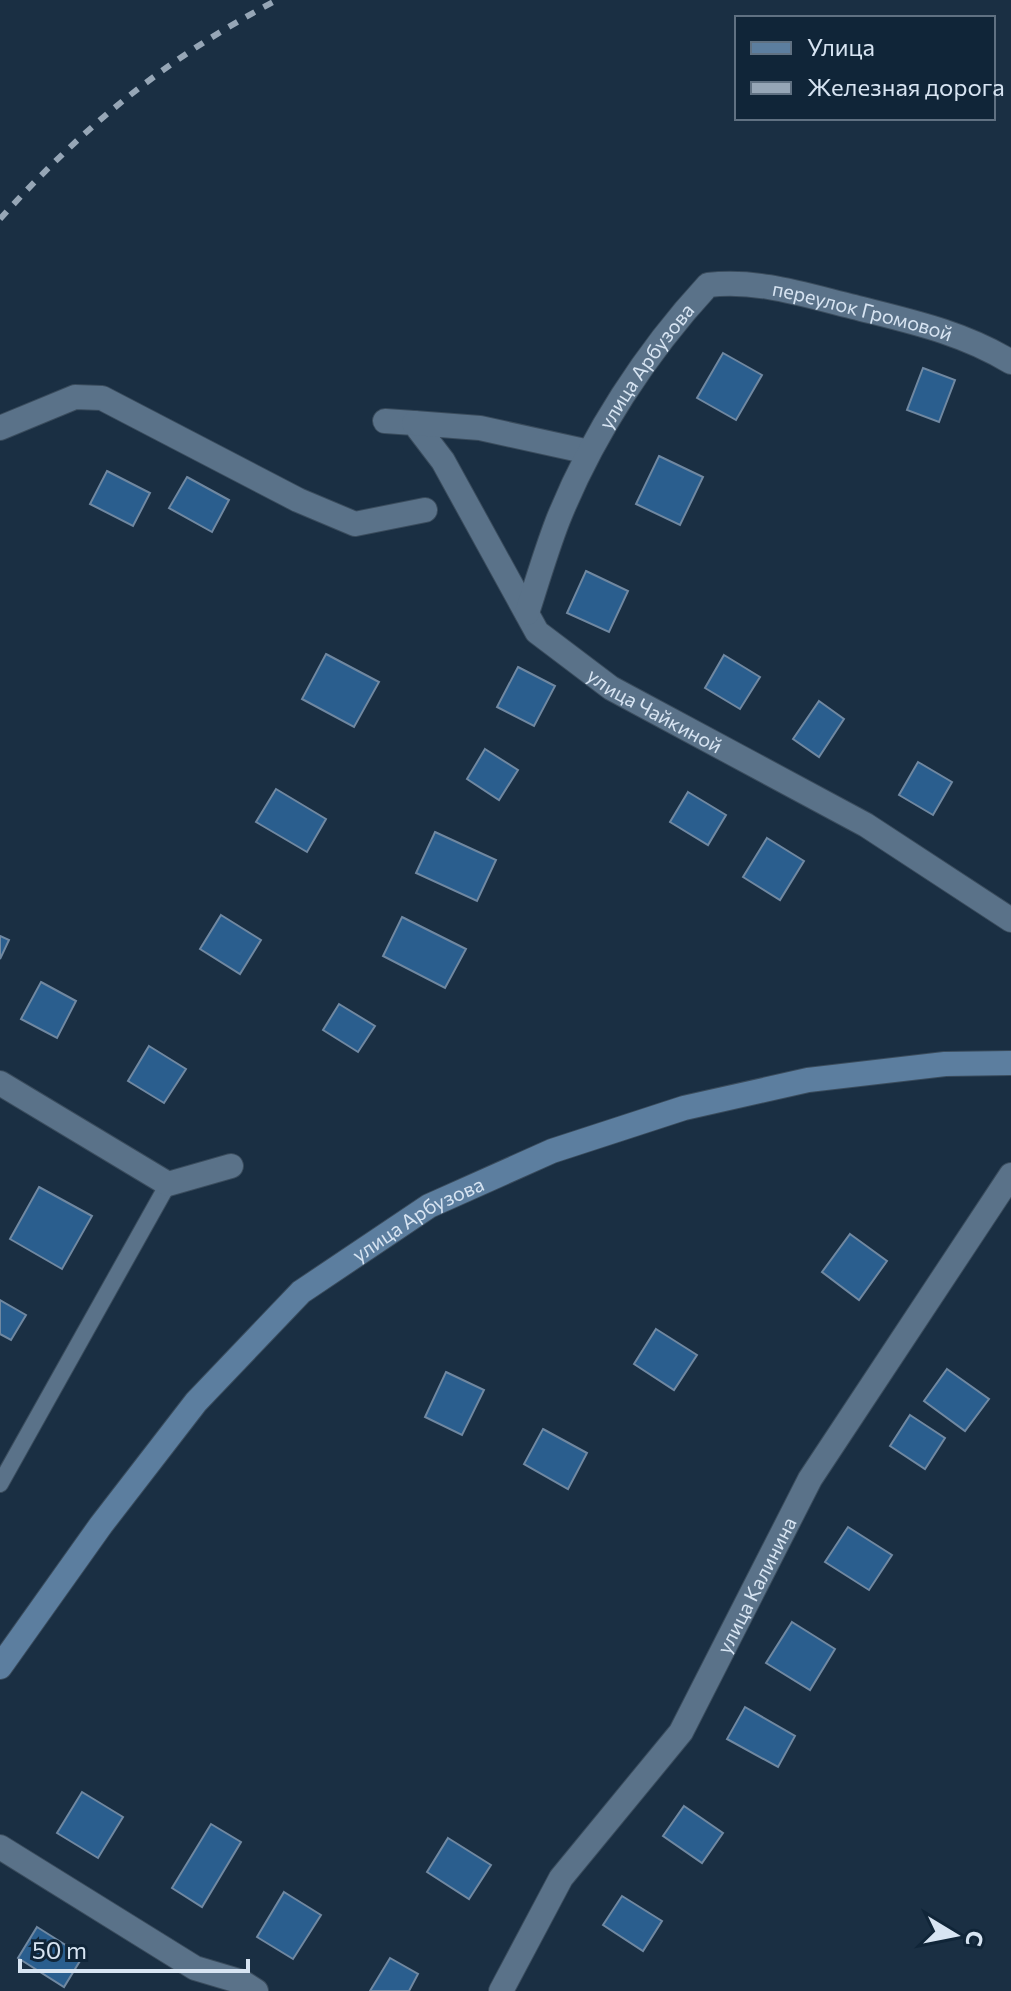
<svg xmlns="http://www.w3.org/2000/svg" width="1011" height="1991" font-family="Commissioner,sans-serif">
<rect width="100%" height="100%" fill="#1a2f43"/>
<g fill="#2a5e8e" stroke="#7088a1" stroke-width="2">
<path d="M723 353 762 375 736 420 697 398Z"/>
<path d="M923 368 955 380 939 422 907 410Z"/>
<path d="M659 456 703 477 680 525 636 504Z"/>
<path d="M107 471 150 493 133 526 90 504Z"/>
<path d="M187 477 229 500 212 532 169 508Z"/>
<path d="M586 571 628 591 609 632 567 613Z"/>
<path d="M326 654 379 682 354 727 302 699Z"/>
<path d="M724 655 760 677 740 709 705 688Z"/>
<path d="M518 667 555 686 534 726 497 707Z"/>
<path d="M819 701 844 719 819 757 793 739Z"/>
<path d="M485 749 518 770 499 800 467 779Z"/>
<path d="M918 762 952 782 933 815 899 795Z"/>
<path d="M276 789 326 819 307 852 256 822Z"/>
<path d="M688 792 726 815 708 845 670 822Z"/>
<path d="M435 832 496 860 477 901 416 873Z"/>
<path d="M767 838 804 861 780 900 743 877Z"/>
<path d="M221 915 261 940 240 974 200 949Z"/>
<path d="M402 917 466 949 445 988 383 956Z"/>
<path d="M0 936 9 940 0 959Z"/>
<path d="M41 982 76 1001 57 1038 21 1019Z"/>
<path d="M339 1004 375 1026 358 1052 323 1030Z"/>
<path d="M149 1046 186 1069 164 1103 128 1081Z"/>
<path d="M39 1187 92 1216 62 1269 10 1239Z"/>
<path d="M850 1234 887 1261 859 1300 822 1272Z"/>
<path d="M0 1300 26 1315 11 1340 0 1334Z"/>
<path d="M656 1329 697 1355 674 1390 634 1364Z"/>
<path d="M947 1369 989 1399 965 1431 924 1401Z"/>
<path d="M446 1372 484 1390 462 1435 425 1417Z"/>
<path d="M910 1415 945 1438 925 1469 890 1446Z"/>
<path d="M543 1429 587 1453 568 1489 524 1464Z"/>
<path d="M848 1527 892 1555 869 1590 825 1562Z"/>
<path d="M792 1622 835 1649 810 1690 766 1663Z"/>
<path d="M745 1707 795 1736 778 1767 727 1739Z"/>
<path d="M82 1792 123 1817 98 1858 57 1833Z"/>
<path d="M684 1806 723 1833 702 1863 663 1836Z"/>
<path d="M211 1824 241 1842 202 1907 172 1888Z"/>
<path d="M448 1838 491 1865 469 1899 427 1872Z"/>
<path d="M284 1892 321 1915 293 1959 257 1937Z"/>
<path d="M622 1896 662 1921 643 1951 603 1925Z"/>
<path d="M37 1927 83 1956 64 1987 18 1958Z"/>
<path d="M390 1958 418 1974 409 1991H370Z"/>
</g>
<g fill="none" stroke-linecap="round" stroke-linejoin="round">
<defs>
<path id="lane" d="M0 1484 168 1184"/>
<g id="street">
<path id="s1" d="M385 421 414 423 443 461 537 632 611 688 866 825 1011 920"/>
<path d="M414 423 480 428 589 452"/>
<path d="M0 428 75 397 102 398 298 500 355 524 425 510"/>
<path id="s2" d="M527 613C537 582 546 551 558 520 592 435 646 352 708 285 758 279 805 295 854 307 909 321 962 332 1011 362"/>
<path d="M0 1083 168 1184 231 1166"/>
<path d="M0 1847 195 1968 242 1982 256 1991"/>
<path id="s3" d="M501 1991 561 1878 681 1732 810 1479 1011 1175"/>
</g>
<g id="secondary">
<path id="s4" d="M0 1667 101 1525 196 1402 301 1292 429 1206 552 1151 684 1108 808 1080 945 1064 1011 1063"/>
</g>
</defs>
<use href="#lane" stroke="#3a4c5d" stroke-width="18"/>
<use href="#street" stroke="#3a4c5d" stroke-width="26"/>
<use href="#secondary" stroke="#3a4c5d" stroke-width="26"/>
<use href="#lane" stroke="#5a7289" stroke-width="16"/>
<use href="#street" stroke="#5a7289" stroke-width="24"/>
<use href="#secondary" stroke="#5c7e9f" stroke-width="24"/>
<path stroke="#96a6b6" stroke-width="6" stroke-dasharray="10 10" stroke-linecap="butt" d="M0 219C83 127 166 58 277 0"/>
</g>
<g text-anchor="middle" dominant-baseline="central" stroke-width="7" stroke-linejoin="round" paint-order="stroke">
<g font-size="20" fill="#d7e4f2" stroke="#102538">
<text stroke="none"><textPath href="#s2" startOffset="536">переулок Громовой</textPath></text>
<text stroke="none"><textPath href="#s2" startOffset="276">улица Арбузова</textPath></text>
<text stroke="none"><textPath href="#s1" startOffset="414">улица Чайкиной</textPath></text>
<text stroke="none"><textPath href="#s4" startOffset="620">улица Арбузова</textPath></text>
<text stroke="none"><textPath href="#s3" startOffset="482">улица Калинина</textPath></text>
</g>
</g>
<rect x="735" y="16" width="260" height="104" fill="#102538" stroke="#607182" stroke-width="2"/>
<rect x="751" y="42" width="40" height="12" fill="#5c7e9f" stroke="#607182" stroke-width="2"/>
<text x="807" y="56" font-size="24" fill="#d7e4f2">Улица</text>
<rect x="751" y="82" width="40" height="12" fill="#96a6b6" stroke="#607182" stroke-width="2"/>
<text x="807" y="96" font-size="24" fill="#d7e4f2">Железная дорога</text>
<g transform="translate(955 1935) rotate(100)" stroke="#102538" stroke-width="6" paint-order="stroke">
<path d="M0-6L14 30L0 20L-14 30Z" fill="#d7e4f2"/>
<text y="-12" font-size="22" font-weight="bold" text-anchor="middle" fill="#d7e4f2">С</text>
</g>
<path d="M20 1959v12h228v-12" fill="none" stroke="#d7e4f2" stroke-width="4"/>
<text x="32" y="1959" font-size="24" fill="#d7e4f2" stroke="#102538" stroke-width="6" paint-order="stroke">50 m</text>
</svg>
